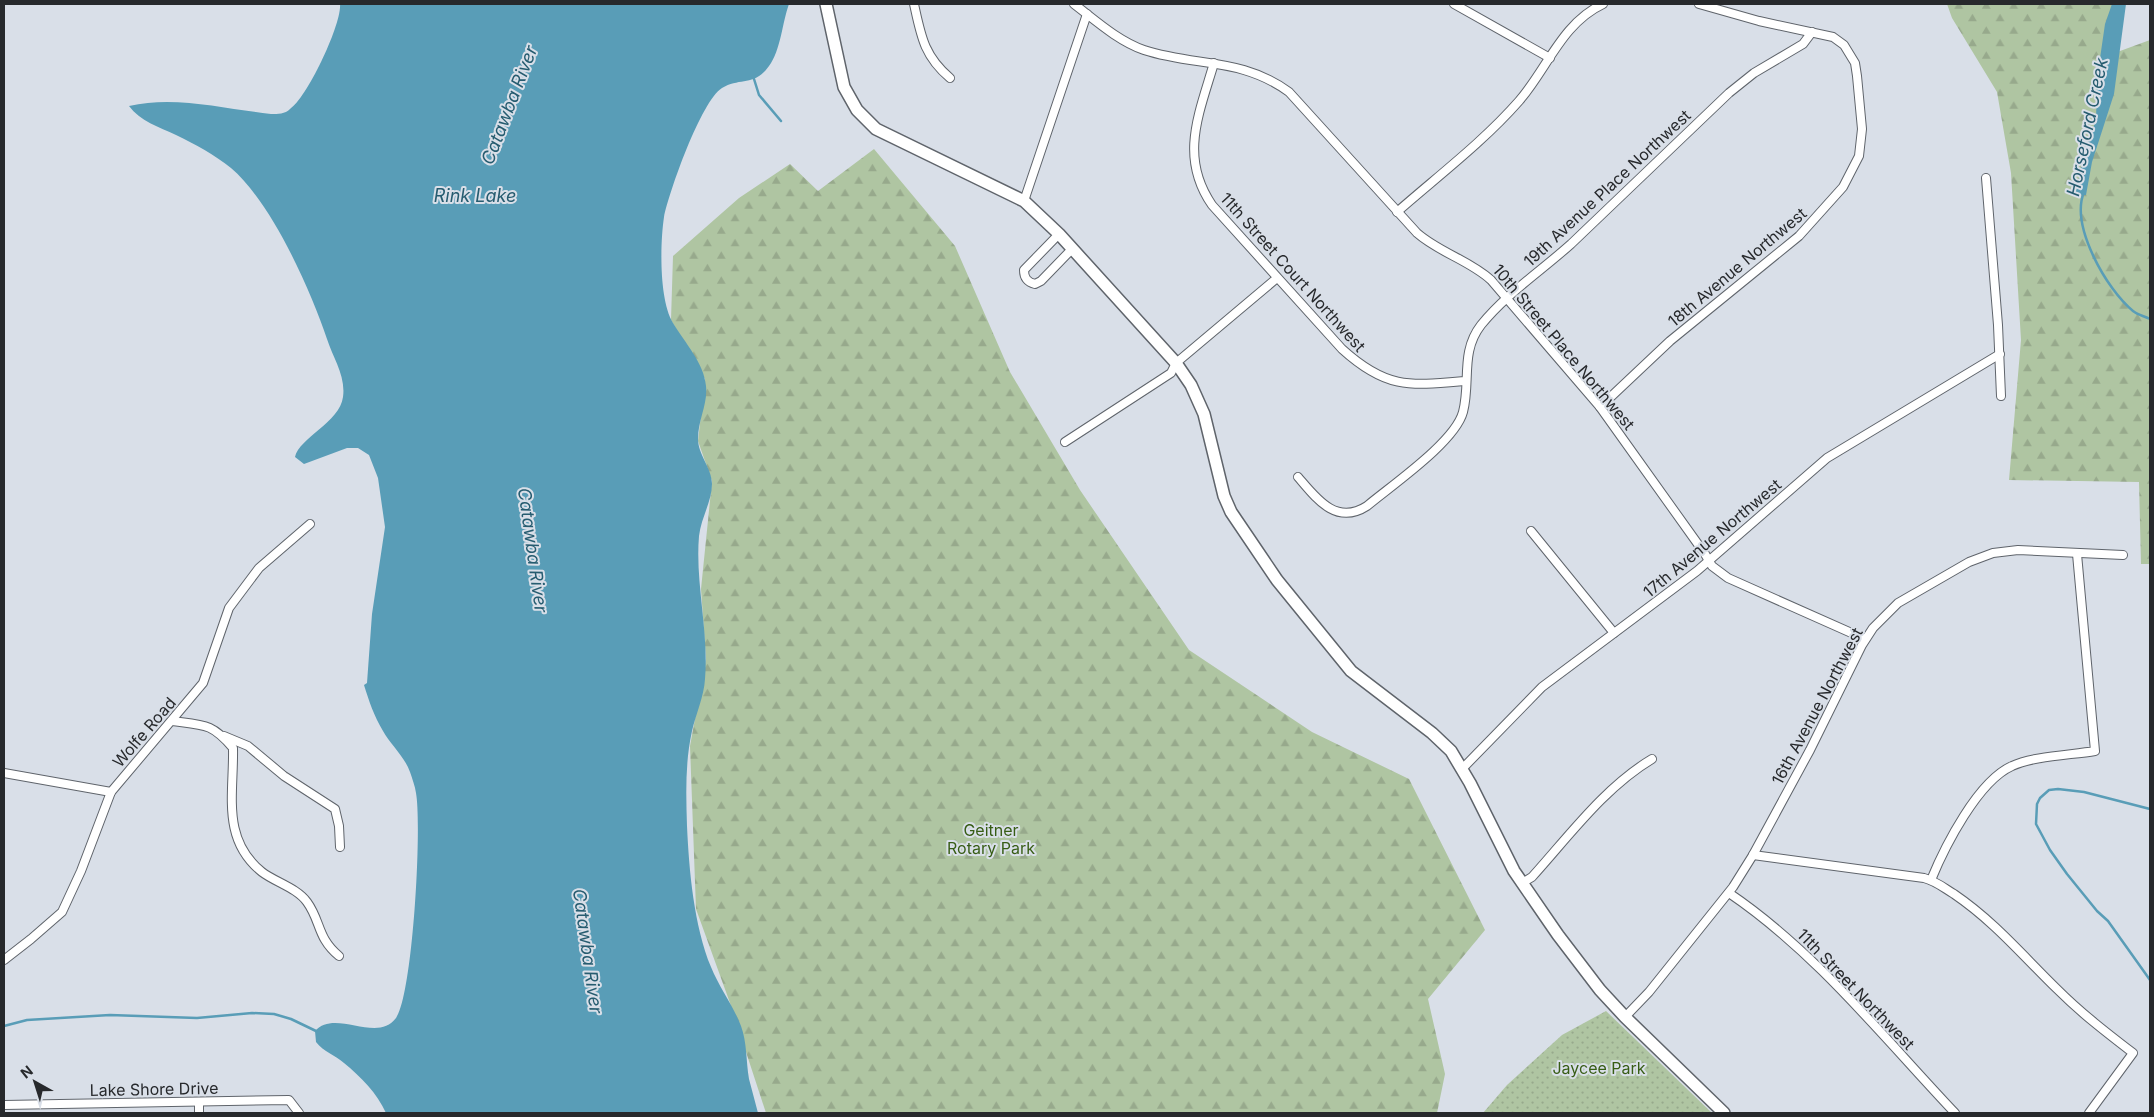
<svg xmlns="http://www.w3.org/2000/svg" width="2154" height="1117" font-family="Inter,sans-serif">
<defs>
<pattern id="grass-dots" width="8" height="8" patternUnits="userSpaceOnUse" patternTransform="scale(1.25)"><rect width="8" height="8" fill="#afc5a2"/><path d="M2 2h.1M6 6h.1" fill="none" stroke="#97a98c" stroke-width="1.8" stroke-linecap="round"/></pattern>
<pattern id="forest-firs" width="22" height="20" patternUnits="userSpaceOnUse" patternTransform="scale(1.25)"><rect width="22" height="20" fill="#afc5a2"/><path d="M5 1l3.5 6h-7zM16 11l3.5 6h-7z" fill="#97a98c"/></pattern>
</defs>
<rect width="100%" height="100%" fill="#d9dfe8"/>
<path fill="url(#grass-dots)" d="M1606 1011 1712 1113H1483L1507 1085 1562 1035Z"/>
<g fill="url(#forest-firs)">
<path d="M1947 4H2115L2101 58 2150 40V564H2141L2139 482 2009 480 2021 340 2011 173 1997 92 1952 18Z"/>
<path d="M874 149 955 246 1010 372 1080 490 1189 650 1312 732 1409 779 1485 930 1428 999 1445 1074 1437 1113H766L730 1003 696 909 690 746 706 659 701 589 712 481 698 441 705 379 671 320 673 256 739 198 790 164 818 191Z"/>
</g>
<g fill="#599db7">
<path d="M340 4H789C782 23 781 50 769 66 754 87 740 77 722 88 701 101 669 192 664 217 660 244 659 300 673 323 685 343 704 363 706 386 708 404 698 420 698 439 698 455 712 468 712 484 712 501 701 518 699 536 695 583 709 631 705 679 704 696 696 714 692 731 685 762 686 795 687 826 689 870 694 926 711 967 719 987 733 1005 741 1026 747 1042 746 1061 749 1079 752 1090 755 1102 758 1113H386C377 1093 361 1077 344 1063 335 1055 324 1052 316 1042L315 1031C335 1008 377 1044 396 1018 413 994 422 826 416 793 415 786 412 778 410 772 405 757 390 744 383 731 374 716 369 701 364 685L367 683 372 614 385 527 378 478 369 455 358 448H347L304 464 295 457C299 438 340 422 343 397 346 376 333 358 327 339 310 289 272 203 231 168 215 155 195 144 176 135 159 127 140 121 129 106 175 95 225 109 271 114 278 114 285 114 290 109 307 98 342 24 340 4Z"/>
<path d="M2112 4H2126L2114 94 2092 162 2086 195H2075L2086 147 2096 120 2097 79 2105 24Z"/>
</g>
<g fill="none" stroke-linecap="round" stroke-linejoin="round">
<g stroke="#599db7" stroke-width="2.5">
<path d="M754 79 759 95 781 121"/>
<path d="M2084 192C2070 226 2107 290 2133 311 2138 315 2144 316 2150 319"/>
<path d="M2150 809 2084 792 2058 789 2049 790 2040 798 2037 804 2036 824 2050 850 2067 874 2097 911 2108 921 2150 980"/>
<path d="M4 1026 27 1020 110 1015 197 1018 252 1013 274 1014 291 1019 316 1031"/>
</g>
<defs>
<g id="street">
<path d="M914 4C921 36 924 56 950 78"/>
<path d="M1074 4C1095 20 1118 41 1144 50 1196 67 1241 57 1289 92L1417 233C1440 253 1469 260 1491 280L1600 407 1705 554 1712 566 1728 578 1865 639"/>
<path d="M1454 4 1550 58"/>
<path d="M1214 63C1199 114 1179 157 1212 205L1342 349C1386 389 1409 386 1465 381"/>
<path d="M1986 178 1998 325 2001 396"/>
<path d="M1024 201 1087 14"/>
<path d="M1397 212C1438 176 1483 142 1519 101 1547 69 1562 23 1603 4"/>
<path d="M1059 234 1024 270C1024 278 1027 282 1035 284L1041 281 1072 249"/>
<path d="M1600 407 1670 341 1799 236 1843 187 1859 156 1862 129 1857 76 1855 63 1844 45 1833 37 1759 21 1699 4"/>
<path d="M1065 442 1171 373 1176 363 1277 278"/>
<path d="M1298 477C1316 498 1336 526 1367 506 1392 485 1455 442 1463 412 1471 382 1460 352 1481 325 1506 294 1541 271 1571 244 1624 194 1676 143 1729 93L1754 73 1803 44 1812 32"/>
<path d="M1531 531 1614 633"/>
<path d="M172 721C204 725 212 723 233 748 234 794 221 839 262 872 275 882 297 888 307 902 321 921 317 938 339 956"/>
<path d="M224 736 248 746 284 776 335 809 339 826 340 847"/>
<path d="M1462 769 1542 687 1697 571 1827 458 2000 354"/>
<path d="M4 773 111 792"/>
<path d="M1753 855 1924 878C1936 881 1944 888 1954 894 1995 922 2023 956 2057 989 2081 1013 2107 1033 2133 1053L2089 1113"/>
<path d="M1931 880C1945 846 1978 781 2012 766 2033 756 2072 755 2095 751L2077 554"/>
<path d="M1522 883 1532 877C1569 836 1605 787 1652 759"/>
<path d="M1729 893C1816 952 1883 1037 1955 1113"/>
<path d="M4 960 31 939 62 912 81 871 111 792 203 683 229 608 259 568 310 524"/>
<path d="M1625 1017 1649 992 1733 887 1753 855 1810 750 1862 645 1873 628 1898 603 1969 562 1993 553 2018 550 2123 555"/>
<path d="M4 1105 289 1100 299 1113"/>
<path d="M199 1113V1102"/>
</g>
<path id="secondary" d="M826 4 844 87 857 110 876 129 1024 201 1059 234 1176 363 1191 385 1204 414 1224 496 1231 512 1277 580 1351 671 1432 733 1451 751 1470 783 1514 871 1558 935 1600 990 1625 1017 1724 1113"/>
</defs>
<use href="#street" stroke="#5f646b" stroke-width="10"/>
<use href="#secondary" stroke="#5f646b" stroke-width="14"/>
<use href="#street" stroke="#fff" stroke-width="8"/>
<use href="#secondary" stroke="#fff" stroke-width="11"/>
</g>
<g text-anchor="middle" dominant-baseline="central" stroke-width="4" stroke-linejoin="round" paint-order="stroke">
<g font-size="16" fill="#27292c" stroke="#d9dfe8">
<text transform="translate(1607 188) rotate(-43)">19th Avenue Place Northwest</text>
<text transform="translate(1737 267) rotate(-40)">18th Avenue Northwest</text>
<text transform="translate(1293 272) rotate(48)">11th Street Court Northwest</text>
<text transform="translate(1564 347) rotate(50)">10th Street Place Northwest</text>
<text transform="translate(1712 538) rotate(-40)">17th Avenue Northwest</text>
<text transform="translate(1817 706) rotate(-62)">16th Avenue Northwest</text>
<text transform="translate(144 732) rotate(-49)">Wolfe Road</text>
<text transform="translate(1856 989) rotate(46)">11th Street Northwest</text>
<text transform="translate(154 1089) rotate(-1)">Lake Shore Drive</text>
</g>
<g font-size="16" fill="#375d15" stroke="#d9dfe8">
<text x="991" y="830">Geitner<tspan x="991" dy="18">Rotary Park</tspan></text>
<text x="1599" y="1068">Jaycee Park</text>
</g>
<g font-size="18" font-style="italic" fill="#265c70" stroke="#d9dfe8">
<text transform="translate(509 105) rotate(-69)">Catawba River</text>
<text transform="translate(2087 127) rotate(-78)">Horseford Creek</text>
<text x="475" y="195">Rink Lake</text>
<text transform="translate(533 550) rotate(82)">Catawba River</text>
<text transform="translate(588 951) rotate(82)">Catawba River</text>
</g>
</g>
<rect width="2154" height="1117" fill="none" stroke="#27292c" stroke-width="10"/>
<g transform="translate(35 1082) rotate(321)" stroke="#d9dfe8" stroke-width="4" paint-order="stroke">
<path d="M0-4L9 19L0 12L-9 19Z" fill="#27292c"/>
<text y="-8" font-size="14" font-weight="bold" text-anchor="middle" fill="#27292c">N</text>
</g>
</svg>
